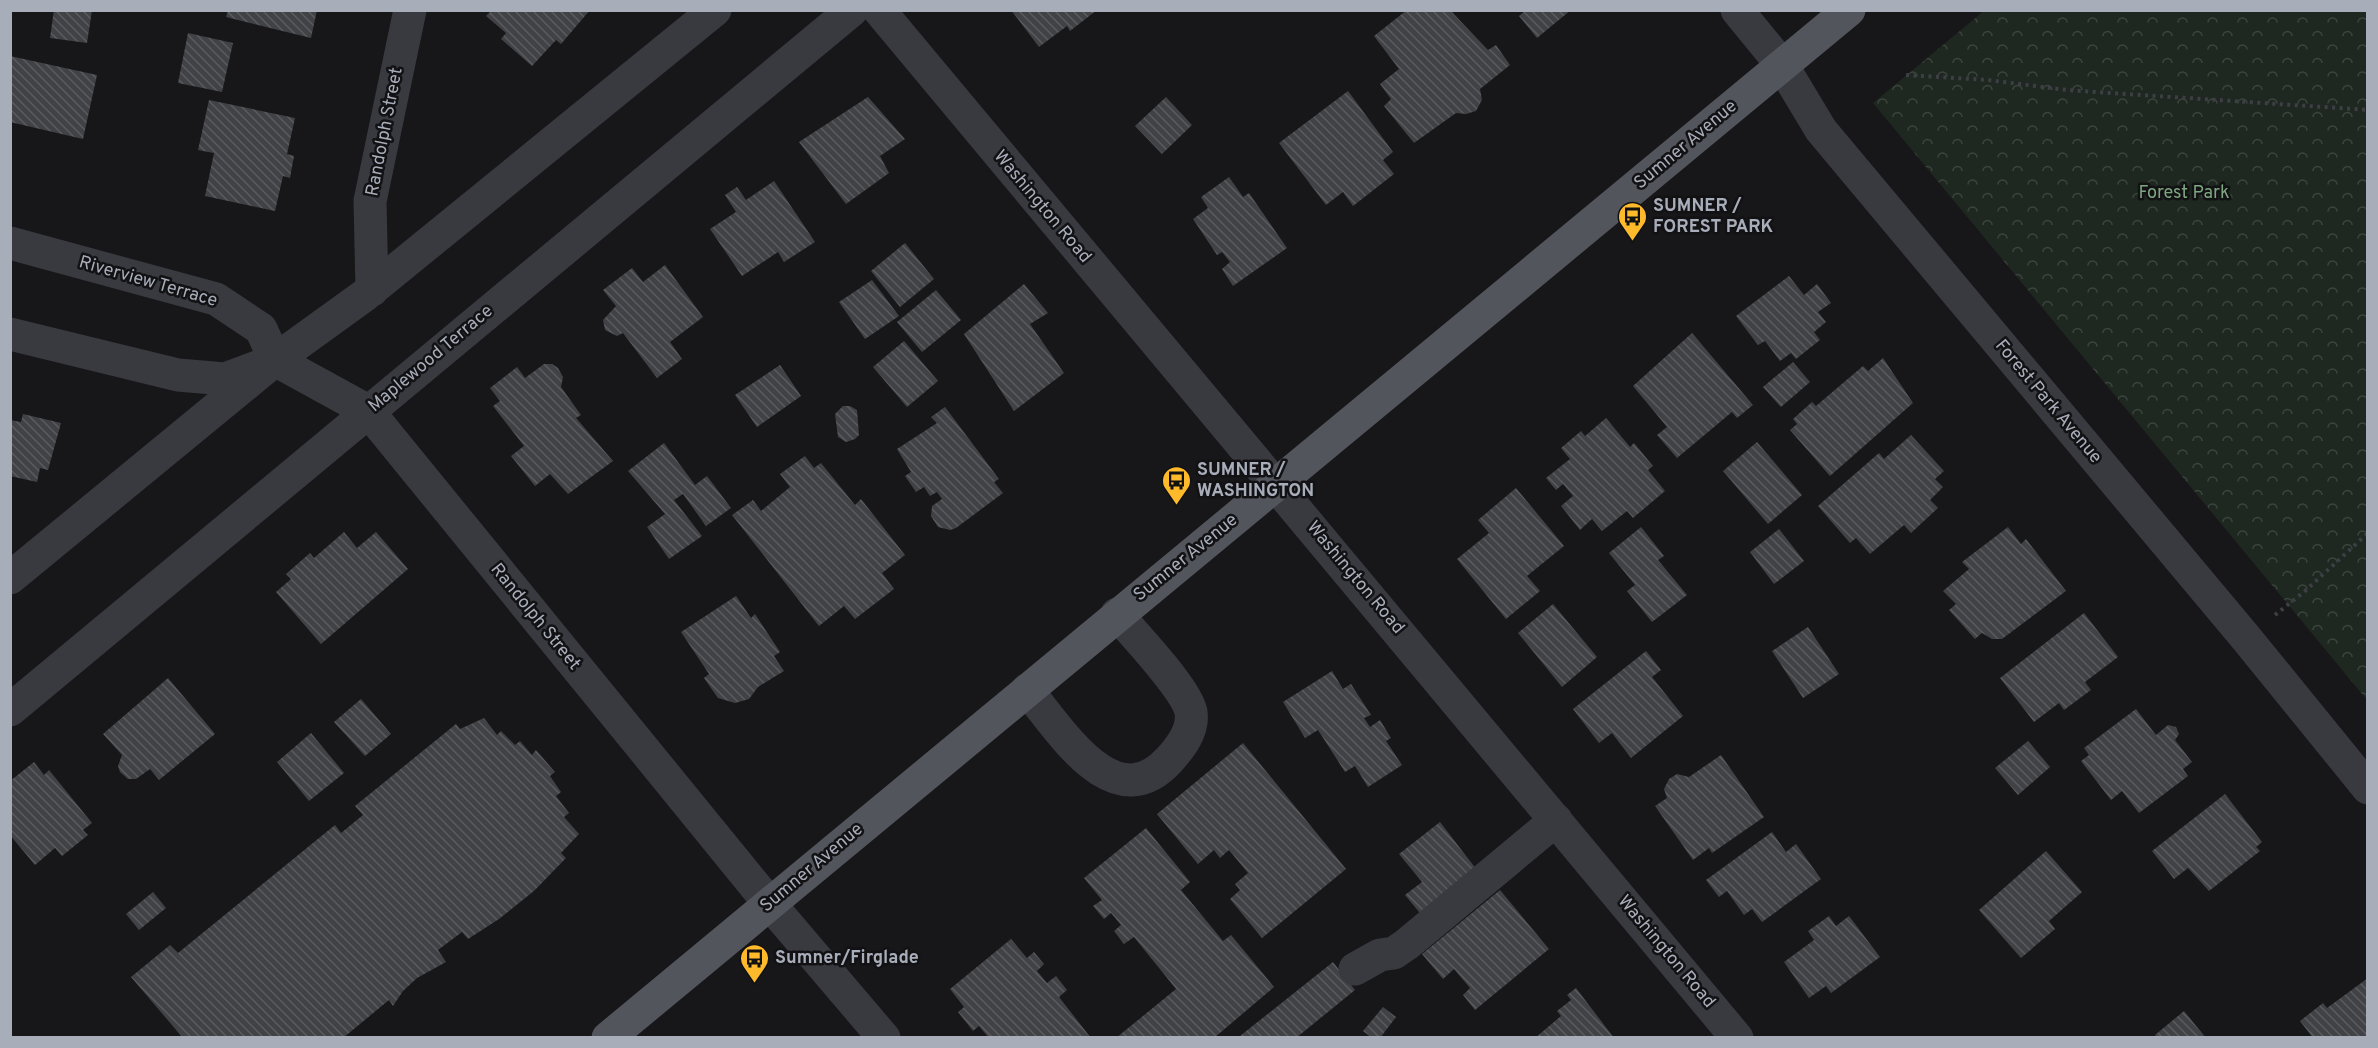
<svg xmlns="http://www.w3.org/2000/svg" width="2378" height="1048" font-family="Overpass,sans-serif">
<defs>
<pattern id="park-crowns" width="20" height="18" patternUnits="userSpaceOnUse" patternTransform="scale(1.5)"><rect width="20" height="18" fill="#1e2720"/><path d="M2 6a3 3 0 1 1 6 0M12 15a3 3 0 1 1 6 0" fill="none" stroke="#3c443e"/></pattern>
<pattern id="building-back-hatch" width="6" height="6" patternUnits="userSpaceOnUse" patternTransform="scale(1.5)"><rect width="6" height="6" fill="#414246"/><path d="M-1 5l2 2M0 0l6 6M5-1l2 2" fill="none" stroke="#5a5b5f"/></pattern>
</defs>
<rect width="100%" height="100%" fill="#171719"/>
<path fill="url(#park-crowns)" d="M1985 10 2367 11V700L1873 103Z"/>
<g fill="url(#building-back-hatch)">
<path d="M54 10H92L87 43 50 38Z"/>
<path d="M228 10H317L311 38 226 17Z"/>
<path d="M492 10H590L561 44 556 40 532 66 501 39 506 33 486 16Z"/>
<path d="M1011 10H1097L1070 31 1067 26 1039 47Z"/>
<path d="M1407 10H1450L1488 50 1496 45 1510 65 1480 89 1482 100 1476 111 1466 114 1456 113 1414 143 1384 106 1391 99 1380 84 1399 69 1374 36Z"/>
<path d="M1526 10H1571L1537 38 1519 16Z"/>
<path d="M188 33 233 43 222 92 178 83Z"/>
<path d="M10 56 97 75 83 139 10 122Z"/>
<path d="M1348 91 1393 152 1383 160 1394 174 1353 206 1343 192 1326 205 1279 143Z"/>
<path d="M868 97 905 139 880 156 889 173 846 204 799 142Z"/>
<path d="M1166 97 1192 125 1162 154 1135 126Z"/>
<path d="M209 100 295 118 287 154 294 156 290 178 283 176 275 211 205 196 214 153 198 150Z"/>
<path d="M1229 177 1243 197 1249 193 1287 248 1233 286 1222 269 1230 262 1222 252 1217 255 1193 219 1208 208 1201 197Z"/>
<path d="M774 181 815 242 784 262 778 252 742 276 710 229 736 212 725 195 737 187 746 200Z"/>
<path d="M905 243 934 279 900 307 871 271Z"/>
<path d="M665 265 703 317 670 342 682 359 657 378 623 333 617 336 605 330 603 320 616 306 603 290 632 268 643 282Z"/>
<path d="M1789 276 1804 295 1817 284 1831 303 1818 312 1826 322 1814 332 1820 340 1796 359 1791 353 1780 361 1765 341 1758 345 1736 316Z"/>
<path d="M872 280 899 316 865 339 839 302Z"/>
<path d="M1024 284 1048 313 1030 324 1064 373 1014 411 964 334Z"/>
<path d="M936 290 961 320 922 352 897 322Z"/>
<path d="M1692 333 1753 405 1737 418 1732 412 1677 458 1657 435 1667 427 1633 386Z"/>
<path d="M904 341 938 381 907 407 873 367Z"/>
<path d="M1883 358 1913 403 1830 476 1790 430 1797 424 1793 419 1812 402 1816 406 1863 366 1868 371Z"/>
<path d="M1793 362 1810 382 1781 407 1763 387Z"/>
<path d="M544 364H552L558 368 563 377 561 387 581 415 576 418 613 461 568 494 550 474 535 486 511 456 524 446 493 406 500 401 490 388 517 367 525 378Z"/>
<path d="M780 365 801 396 757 427 735 395Z"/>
<path d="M843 406H850L857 410 859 435 855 439 846 442 838 437 835 414Z"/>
<path d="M945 407 999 479 994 482 1003 493 956 528 950 530 938 527 931 516 932 506 942 499 937 492 930 496 924 487 916 492 905 476 911 472 897 449 937 423 931 417Z"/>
<path d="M23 414 61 423 48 470 40 468 37 482 10 476V420L21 422Z"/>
<path d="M1606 418 1630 447 1634 443 1653 466 1648 470 1665 491 1633 518 1627 511 1602 531 1592 519 1580 530 1561 506 1573 496 1563 484 1556 490 1546 478 1570 459 1561 448 1581 431 1585 436Z"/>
<path d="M1911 435 1944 471 1935 479 1943 487 1930 500 1938 508 1911 533 1904 525 1870 554 1856 538 1850 543 1818 506 1879 453 1884 459Z"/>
<path d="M1757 442 1802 495 1768 524 1723 471Z"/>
<path d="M664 443 695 485 707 476 731 508 706 526 683 494 674 500 702 536 669 559 647 527 665 514 628 471Z"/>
<path d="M805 456 814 468 821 463 855 505 861 499 905 555 882 573 894 589 855 619 844 606 819 626 732 515 753 500 761 511 790 487 780 474Z"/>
<path d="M1516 488 1564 546 1527 576 1540 591 1506 619 1457 559 1489 533 1478 520Z"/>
<path d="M1641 527 1664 556 1658 560 1687 595 1652 622 1627 591 1635 585 1609 553Z"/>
<path d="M2008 527 2021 544 2026 539 2066 591 2002 639H1992L1982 633 1975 639 1949 610 1956 604 1943 591 1969 569 1962 562Z"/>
<path d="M1779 529 1804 561 1774 584 1750 552Z"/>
<path d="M344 532 357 548 376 532 408 569 321 644 276 592 291 579 286 574 310 553 314 558Z"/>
<path d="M736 596 751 618 755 614 780 652 774 656 784 671 758 687 749 699 735 703 718 698 704 678 709 674 681 632Z"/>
<path d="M1553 604 1597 657 1562 687 1518 633Z"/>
<path d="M2084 613 2118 657 2085 682 2091 690 2064 710 2059 703 2034 722 2000 678Z"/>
<path d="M1808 627 1839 674 1803 698 1772 651Z"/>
<path d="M1646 651 1661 670 1652 677 1683 716 1631 758 1612 733 1599 743 1573 709Z"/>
<path d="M1332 671 1343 689 1351 684 1371 715 1364 718 1370 727 1380 720 1391 738 1386 741 1402 765 1368 787 1355 766 1345 772 1318 730 1305 738 1283 702Z"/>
<path d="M168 678 215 734 159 780 150 769 136 779H128L120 772 118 766 122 755 103 734Z"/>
<path d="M361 699 391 734 365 756 334 722Z"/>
<path d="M2136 709 2156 735 2168 725 2176 727 2179 734 2175 740 2192 762 2183 769 2188 776 2139 813 2122 791 2111 800 2081 761 2089 755 2084 748Z"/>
<path d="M484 718 497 735 501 731 515 745 520 741 532 755 536 750 555 772 550 776 561 792 556 796 569 813 564 817 579 834 561 853 566 858 534 891 499 919 468 939 462 932 438 950 446 962 417 978 403 991 393 1006 389 1000 343 1038H183L131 977 170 945 178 953 335 825 341 833 363 815 355 806 456 724 460 729Z"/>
<path d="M311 733 344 773 309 801 277 762Z"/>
<path d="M2028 741 2050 767 2018 795 1995 768Z"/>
<path d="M1243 743 1346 869 1262 938 1230 899 1240 890 1235 884 1248 873 1229 850 1220 858 1214 850 1198 864 1157 814Z"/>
<path d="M1721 755 1764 817 1712 853 1709 848 1693 860 1655 806 1667 798 1664 789 1669 779 1677 774 1689 777Z"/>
<path d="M34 762 44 775 49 770 92 823 83 830 88 835 62 856 55 848 35 865 10 835V781Z"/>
<path d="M2225 794 2262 842 2256 847 2260 851 2209 891 2188 868 2174 879 2152 851Z"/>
<path d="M1440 822 1480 874 1424 918 1405 895 1422 882 1399 854Z"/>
<path d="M1146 828 1190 882 1181 890 1223 941 1231 935 1274 987 1214 1038H1116L1176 989 1134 937 1124 944 1114 931 1121 925 1111 913 1104 919 1093 906 1102 900 1084 878Z"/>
<path d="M1772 832 1786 852 1796 844 1821 879 1762 922 1752 909 1744 915 1727 891 1719 897 1706 880Z"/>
<path d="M2046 851 2082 892 2049 921 2055 929 2021 958 1979 910Z"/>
<path d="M1500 890 1549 949 1475 1010 1463 995 1470 988 1454 969 1443 979 1422 954Z"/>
<path d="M153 892 166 908 139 930 126 914Z"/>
<path d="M1829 916 1836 926 1849 916 1880 957 1831 993 1826 986 1809 998 1784 962 1814 940 1808 931Z"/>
<path d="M1011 939 1027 958 1034 952 1044 964 1037 971 1047 983 1056 976 1067 990 1059 997 1091 1038H989L979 1026 973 1031 958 1012 964 1007 950 989Z"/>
<path d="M1333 962 1355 990 1296 1038 1240 1036Z"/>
<path d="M2368 978V1038H2313L2300 1021 2323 1003 2327 1008Z"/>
<path d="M1576 988 1614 1038H1535L1561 1016 1557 1011 1571 1000 1567 995Z"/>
<path d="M1383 1007 1396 1017 1380 1038H1372L1363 1031Z"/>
<path d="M2184 1011 2206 1038H2156L2155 1035Z"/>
</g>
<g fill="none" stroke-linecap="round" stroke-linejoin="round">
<g stroke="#3d3f45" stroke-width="4" stroke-dasharray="3 4.5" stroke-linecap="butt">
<path d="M1906 75 1988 80 2067 90 2368 110"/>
<path d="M2275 615 2305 591 2368 533"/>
</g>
<g stroke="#393a40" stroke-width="33">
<path d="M879 10 1737 1038"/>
<path d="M1737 10 1782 65 1821 130 2246 638 2368 788"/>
<path d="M10 243 216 299 261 329 275 360"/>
<path d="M372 290 370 201 410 10"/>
<path d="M10 334 178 375 225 379 260 366"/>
<path d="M275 360 368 411 769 903 884 1038"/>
<path d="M10 578 275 360 365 295 715 10"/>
<path d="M1027 690C1060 729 1114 820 1169 760 1180 748 1194 731 1191 712 1186 688 1135 636 1117 614"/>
<path d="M10 710 852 10"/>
<path d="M1355 969 1380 955 1394 953 1407 944 1556 820"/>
</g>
<path stroke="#53555d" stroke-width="33" d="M608 1038 1849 10"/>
</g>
<defs>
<symbol id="bus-pin" viewBox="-11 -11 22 30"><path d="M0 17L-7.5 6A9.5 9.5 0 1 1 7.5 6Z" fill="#feba2a" stroke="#121214"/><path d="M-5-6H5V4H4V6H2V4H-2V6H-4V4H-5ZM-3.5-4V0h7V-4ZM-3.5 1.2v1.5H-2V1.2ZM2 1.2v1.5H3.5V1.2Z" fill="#111"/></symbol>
</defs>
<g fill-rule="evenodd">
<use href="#bus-pin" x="1616" y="200" width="33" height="45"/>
<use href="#bus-pin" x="1160" y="464" width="33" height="45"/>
<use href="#bus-pin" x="738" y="942" width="33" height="45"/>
</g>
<g text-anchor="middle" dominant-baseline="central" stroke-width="5" stroke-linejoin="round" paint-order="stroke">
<g font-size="18" fill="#a8adba" stroke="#121214">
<text transform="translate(385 132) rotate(-79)">Randolph Street</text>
<text transform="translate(1686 145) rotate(-40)">Sumner Avenue</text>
<text transform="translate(1042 207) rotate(50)">Washington Road</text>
<text transform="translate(148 282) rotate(16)">Riverview Terrace</text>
<text transform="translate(431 359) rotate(-40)">Maplewood Terrace</text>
<text transform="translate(2048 402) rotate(50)">Forest Park Avenue</text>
<text transform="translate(1186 558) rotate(-39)">Sumner Avenue</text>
<text transform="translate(1355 578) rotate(50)">Washington Road</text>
<text transform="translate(535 617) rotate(51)">Randolph Street</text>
<text transform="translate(812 868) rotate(-40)">Sumner Avenue</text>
<text transform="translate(1666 952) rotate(50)">Washington Road</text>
</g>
<g font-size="18" fill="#7ea681" stroke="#121214">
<text x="2184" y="193">Forest Park</text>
</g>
<g font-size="18" font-weight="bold" fill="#a8adba" stroke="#121214" text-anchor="start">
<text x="1653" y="206">SUMNER /<tspan x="1653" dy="21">FOREST PARK</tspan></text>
<text x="1197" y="470">SUMNER /<tspan x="1197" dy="21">WASHINGTON</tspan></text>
<text x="775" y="958">Sumner/Firglade</text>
</g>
</g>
<rect width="2378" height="1048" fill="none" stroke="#a8adba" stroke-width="24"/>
</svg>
